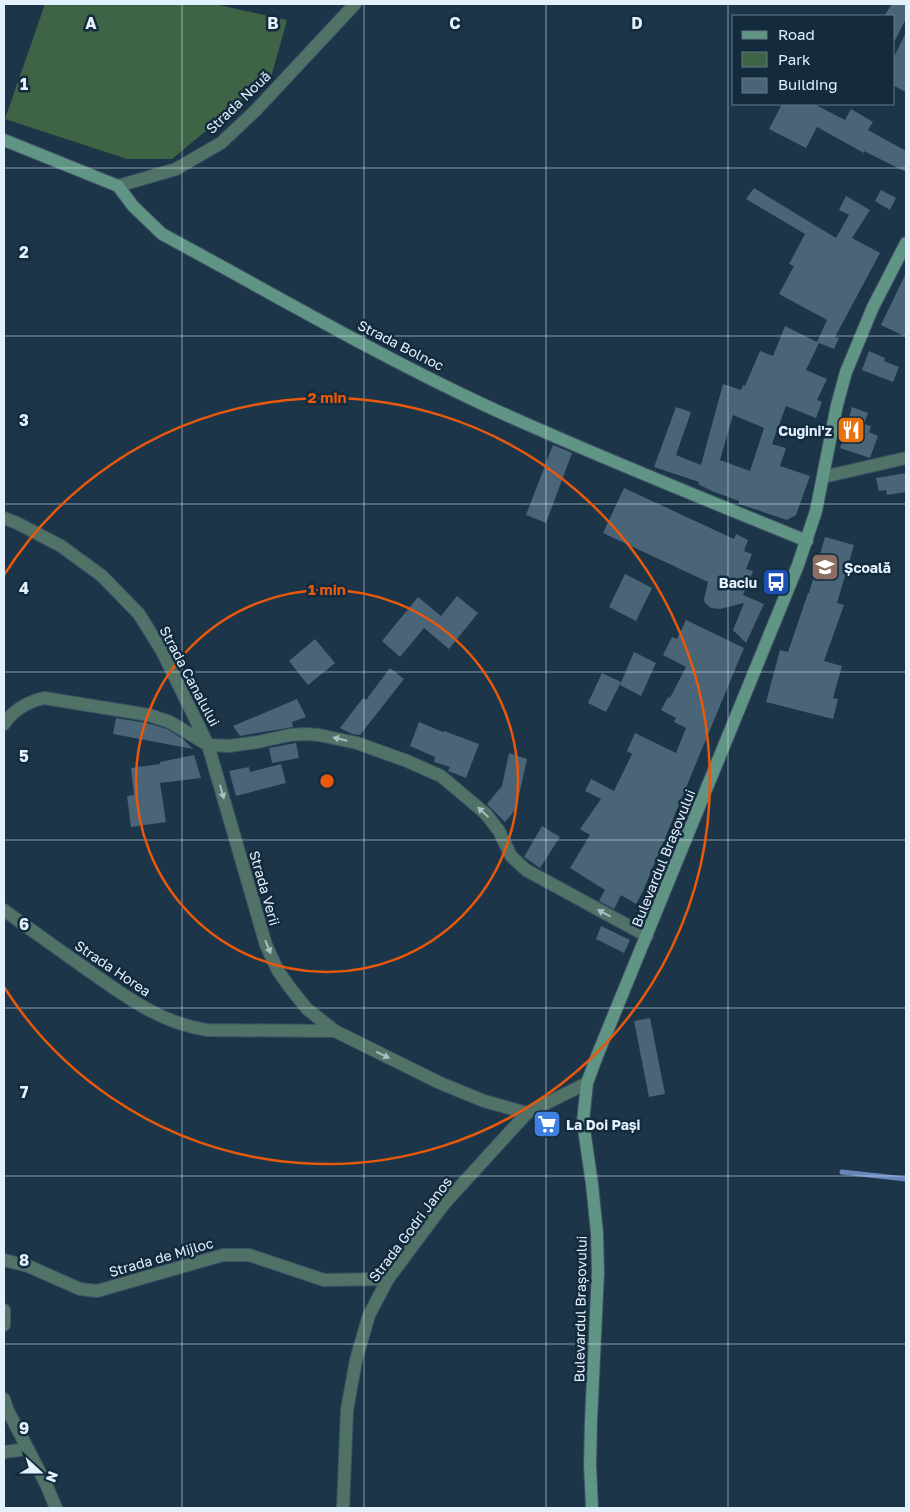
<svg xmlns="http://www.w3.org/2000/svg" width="910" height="1512" font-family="'Golos Text',sans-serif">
<rect width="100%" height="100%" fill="#1d3548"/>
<path fill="#3e6445" d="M45 4H214L287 20 270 81 242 101 172 159H127L5 119Z"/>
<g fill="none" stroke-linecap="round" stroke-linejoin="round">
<path stroke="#6884bc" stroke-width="5" d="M842 1172 906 1179"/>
</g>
<g fill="#4a6478" fill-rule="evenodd">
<path d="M892 4H906V19L894 42V16H884Z"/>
<path d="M906 32V92L894 86V57Z"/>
<path d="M782 104H814L845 120 851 109 873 122 868 130 906 151V172L864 151V153L817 127 806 148 769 129Z"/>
<path d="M754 188 836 238 849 215 839 210 846 196 870 210 852 238 880 253 835 337 839 338 834 349 819 343 806 370 827 379 817 400 822 402 816 418 786 406 772 444 786 448 780 466 810 476 796 515 787 520 739 504V501L712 491 698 484 699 482 654 467 676 407 691 412 676 455 701 465 723 384 741 390 743 385 745 386 760 351 773 356 785 326 817 342 827 320 779 294 794 266 789 264 805 234 746 199ZM733 415 764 428 750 471 720 460Z"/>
<path d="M881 190 896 198 890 210 875 201Z"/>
<path d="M906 273V337L881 325Z"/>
<path d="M869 351 885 358 884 361 899 367 893 382 862 370Z"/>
<path d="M852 407 868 413 864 424 871 426 869 432 878 436 870 458 840 448Z"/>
<path d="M553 445 572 453 546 523 526 515Z"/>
<path d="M906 473V492L887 495 886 490 879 491 876 478Z"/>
<path d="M624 488 734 539 736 534 748 540 744 551 752 554 746 569 753 571 743 595 764 604 746 643 733 630 744 603 720 609 711 608 705 603 704 599 708 582 603 533Z"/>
<path d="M825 537 854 545 837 603 844 605 824 661 842 666 833 698 838 699 833 719 766 702 780 650 788 652 808 593H809Z"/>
<path d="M625 574 652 588 636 621 609 607Z"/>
<path d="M457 596 478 613 449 649 424 628 400 657 382 641 418 597 441 616Z"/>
<path d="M686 620 744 648 643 891 636 904 621 895 614 909 599 901 605 890 570 868 590 835 580 829 601 799 585 791 591 779 614 791 632 754 627 751 635 733 676 753 686 728 674 722 676 718 661 710 668 697 670 698 686 667 663 655 672 637 677 639Z"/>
<path d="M315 639 335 663 308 685 289 661Z"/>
<path d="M634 652 656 663 641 696 620 685Z"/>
<path d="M390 668 404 679 360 735 352 734 340 728 363 698 366 700Z"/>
<path d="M602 673 621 682 606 712 588 703Z"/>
<path d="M297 699 306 717 292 722 293 727 240 736 233 726Z"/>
<path d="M116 718 147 723 167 729 183 739 193 749 113 734Z"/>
<path d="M419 722 443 732 444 731 479 744 466 778 448 771 450 767 434 762 435 757 410 746Z"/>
<path d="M296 743 299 758 272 763 269 748Z"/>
<path d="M509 753 527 759 516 809 505 822 487 804 502 786Z"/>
<path d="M194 755 201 778 160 783 166 822 131 827 127 796 134 795 131 768 160 764V762Z"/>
<path d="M281 764 286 783 236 796 229 771 249 767 250 772Z"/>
<path d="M542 826 560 837 540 868 524 857Z"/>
<path d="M601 926 630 940 624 953 596 939Z"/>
<path d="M650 1018 665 1094 649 1097 634 1021Z"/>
</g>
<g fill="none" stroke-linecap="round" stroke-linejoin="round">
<defs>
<g id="street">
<path d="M118 186 176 169 221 143 256 110 355 4"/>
<path d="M823 477 906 458"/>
<path d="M4 518 17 523 61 546 102 576 139 614 162 651 208 745 266 945 278 971 291 989 307 1009 335 1031 440 1083 484 1101 527 1113"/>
<path d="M4 724C14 709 27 702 44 698L149 715 170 722 208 745 229 746 258 742 290 735 305 734 319 735 357 743 407 761 441 776 486 814 499 831 511 856 526 870 647 936"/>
<path d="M4 910C31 930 58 949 85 968 123 995 160 1023 207 1030L335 1031"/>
<path d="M4 1260 28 1266 80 1289 97 1291 223 1255H249L324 1280 388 1279"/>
<path d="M4 1310V1325"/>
<path d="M4 1399 7 1409 46 1484 56 1508"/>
<path d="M4 1452 28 1449"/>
<path d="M343 1508 347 1410 356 1360 369 1315 388 1279 444 1204 527 1113 587 1083"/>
</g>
<g id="secondary">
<path d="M4 140 118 186 133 206 162 234C272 293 380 357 493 409 596 456 702 498 807 541"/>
<path d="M592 1508 590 1464 591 1421 598 1272 597 1233 592 1184 583 1122 587 1083 597 1056 798 565 816 511 837 405 846 372 873 307 906 243"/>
</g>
</defs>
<use href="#street" stroke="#3d5365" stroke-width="14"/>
<use href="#secondary" stroke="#3d5365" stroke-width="14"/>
<use href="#street" stroke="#517267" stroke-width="12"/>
<use href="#secondary" stroke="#609484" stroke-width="12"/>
</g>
<defs><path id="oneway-solid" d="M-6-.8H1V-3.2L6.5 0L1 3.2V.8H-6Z" transform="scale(1.25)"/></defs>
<g fill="#a9bec1">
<use href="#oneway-solid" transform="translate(340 739) rotate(-167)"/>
<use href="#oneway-solid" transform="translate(222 792) rotate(74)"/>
<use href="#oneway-solid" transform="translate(483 812) rotate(-137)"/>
<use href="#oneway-solid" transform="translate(604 913) rotate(-152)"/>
<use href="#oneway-solid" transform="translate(268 947) rotate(68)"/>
<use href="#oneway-solid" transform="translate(383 1055) rotate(26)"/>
</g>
<path fill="none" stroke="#e3f1fd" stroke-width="1" stroke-opacity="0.55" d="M182 4V1508M364 4V1508M546 4V1508M728 4V1508M4 168H906M4 336H906M4 504H906M4 672H906M4 840H906M4 1008H906M4 1176H906M4 1344H906"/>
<g fill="none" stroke="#e8590c" stroke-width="2.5">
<circle cx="327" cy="781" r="191"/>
<path d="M4 575A383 383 0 1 1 4 987"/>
</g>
<defs>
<symbol id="restaurant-square" viewBox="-11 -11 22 22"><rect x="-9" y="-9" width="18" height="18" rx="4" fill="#e8710a" stroke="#132b3d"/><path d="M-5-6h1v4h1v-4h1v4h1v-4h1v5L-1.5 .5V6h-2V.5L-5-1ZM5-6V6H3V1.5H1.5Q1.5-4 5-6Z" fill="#fff"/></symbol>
<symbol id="school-square" viewBox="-11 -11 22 22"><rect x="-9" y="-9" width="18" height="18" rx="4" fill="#8d6e63" stroke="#132b3d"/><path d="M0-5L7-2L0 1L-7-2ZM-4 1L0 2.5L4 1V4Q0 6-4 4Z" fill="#fff"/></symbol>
<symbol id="bus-square" viewBox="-11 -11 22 22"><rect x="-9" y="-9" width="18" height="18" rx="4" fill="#1a4fb4" stroke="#132b3d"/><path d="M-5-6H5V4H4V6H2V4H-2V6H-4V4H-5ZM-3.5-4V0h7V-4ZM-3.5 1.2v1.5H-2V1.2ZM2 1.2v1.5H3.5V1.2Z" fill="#fff"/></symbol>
<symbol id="supermarket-square" viewBox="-11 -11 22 22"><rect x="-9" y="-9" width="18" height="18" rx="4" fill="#3f7fe0" stroke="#132b3d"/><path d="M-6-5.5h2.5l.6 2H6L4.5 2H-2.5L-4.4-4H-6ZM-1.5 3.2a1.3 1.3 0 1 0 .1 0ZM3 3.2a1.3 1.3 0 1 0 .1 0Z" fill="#fff"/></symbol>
</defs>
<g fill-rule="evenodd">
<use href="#restaurant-square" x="835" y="414" width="32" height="32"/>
<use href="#school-square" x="809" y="551" width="32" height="32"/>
<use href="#bus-square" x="760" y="566" width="32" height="32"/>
<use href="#supermarket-square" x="531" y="1108" width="32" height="32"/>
</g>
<g text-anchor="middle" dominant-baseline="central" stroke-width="5" stroke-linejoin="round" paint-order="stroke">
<g font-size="14" fill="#e3f1fd" stroke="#132b3d">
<text transform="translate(238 102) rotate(-44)">Strada Nouă</text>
<text transform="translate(401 345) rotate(27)">Strada Bolnoc</text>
<text transform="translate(190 676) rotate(62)">Strada Canalului</text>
<text transform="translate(663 858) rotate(-68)">Bulevardul Brașovului</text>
<text transform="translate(265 888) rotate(74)">Strada Verii</text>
<text transform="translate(113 968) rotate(34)">Strada Horea</text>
<text transform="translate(410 1229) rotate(-53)">Strada Godri Janos</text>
<text transform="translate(161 1257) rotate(-16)">Strada de Mijloc</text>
<text transform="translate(580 1309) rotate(-89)">Bulevardul Brașovului</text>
</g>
<g font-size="14" font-weight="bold" fill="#e3f1fd" stroke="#132b3d" text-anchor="end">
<text x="832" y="430">Cugini'z</text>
<text x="844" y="567" text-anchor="start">Școală</text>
<text x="757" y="582">Baciu</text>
<text x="566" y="1124" text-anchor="start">La Doi Pași</text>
</g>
</g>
<g font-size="16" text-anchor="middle" font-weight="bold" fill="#e3f1fd" stroke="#132b3d" stroke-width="5" stroke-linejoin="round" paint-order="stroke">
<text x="91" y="29">A</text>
<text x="273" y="29">B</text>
<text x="455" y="29">C</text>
<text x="637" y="29">D</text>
<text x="24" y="90">1</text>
<text x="24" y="258">2</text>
<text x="24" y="426">3</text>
<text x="24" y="594">4</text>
<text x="24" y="762">5</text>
<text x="24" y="930">6</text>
<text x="24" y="1098">7</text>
<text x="24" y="1266">8</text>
<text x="24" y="1434">9</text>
</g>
<circle cx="327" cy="781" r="8" fill="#e8590c" stroke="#132b3d" stroke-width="2.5"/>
<g font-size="15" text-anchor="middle" font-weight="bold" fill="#e8590c" stroke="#132b3d" stroke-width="5" stroke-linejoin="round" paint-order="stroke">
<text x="327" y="403">2 min</text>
<text x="327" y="595">1 min</text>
</g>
<rect width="910" height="1512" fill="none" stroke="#e3f1fd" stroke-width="10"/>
<rect x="732" y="15" width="162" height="90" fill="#132b3d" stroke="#667a8a"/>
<rect x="742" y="31" width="25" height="8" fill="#609484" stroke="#667a8a"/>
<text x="778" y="40" font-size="15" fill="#e3f1fd">Road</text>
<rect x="742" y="52" width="25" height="15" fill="#3e6445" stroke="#667a8a"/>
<text x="778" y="65" font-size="15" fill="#e3f1fd">Park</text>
<rect x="742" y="78" width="25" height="15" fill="#4a6478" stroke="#667a8a"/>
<text x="778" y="90" font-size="15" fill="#e3f1fd">Building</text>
<g transform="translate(40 1472) rotate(111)" stroke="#132b3d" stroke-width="4" paint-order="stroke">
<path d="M0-4L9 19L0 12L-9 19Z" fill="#e3f1fd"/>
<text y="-8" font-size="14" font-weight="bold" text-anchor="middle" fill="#e3f1fd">N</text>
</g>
</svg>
